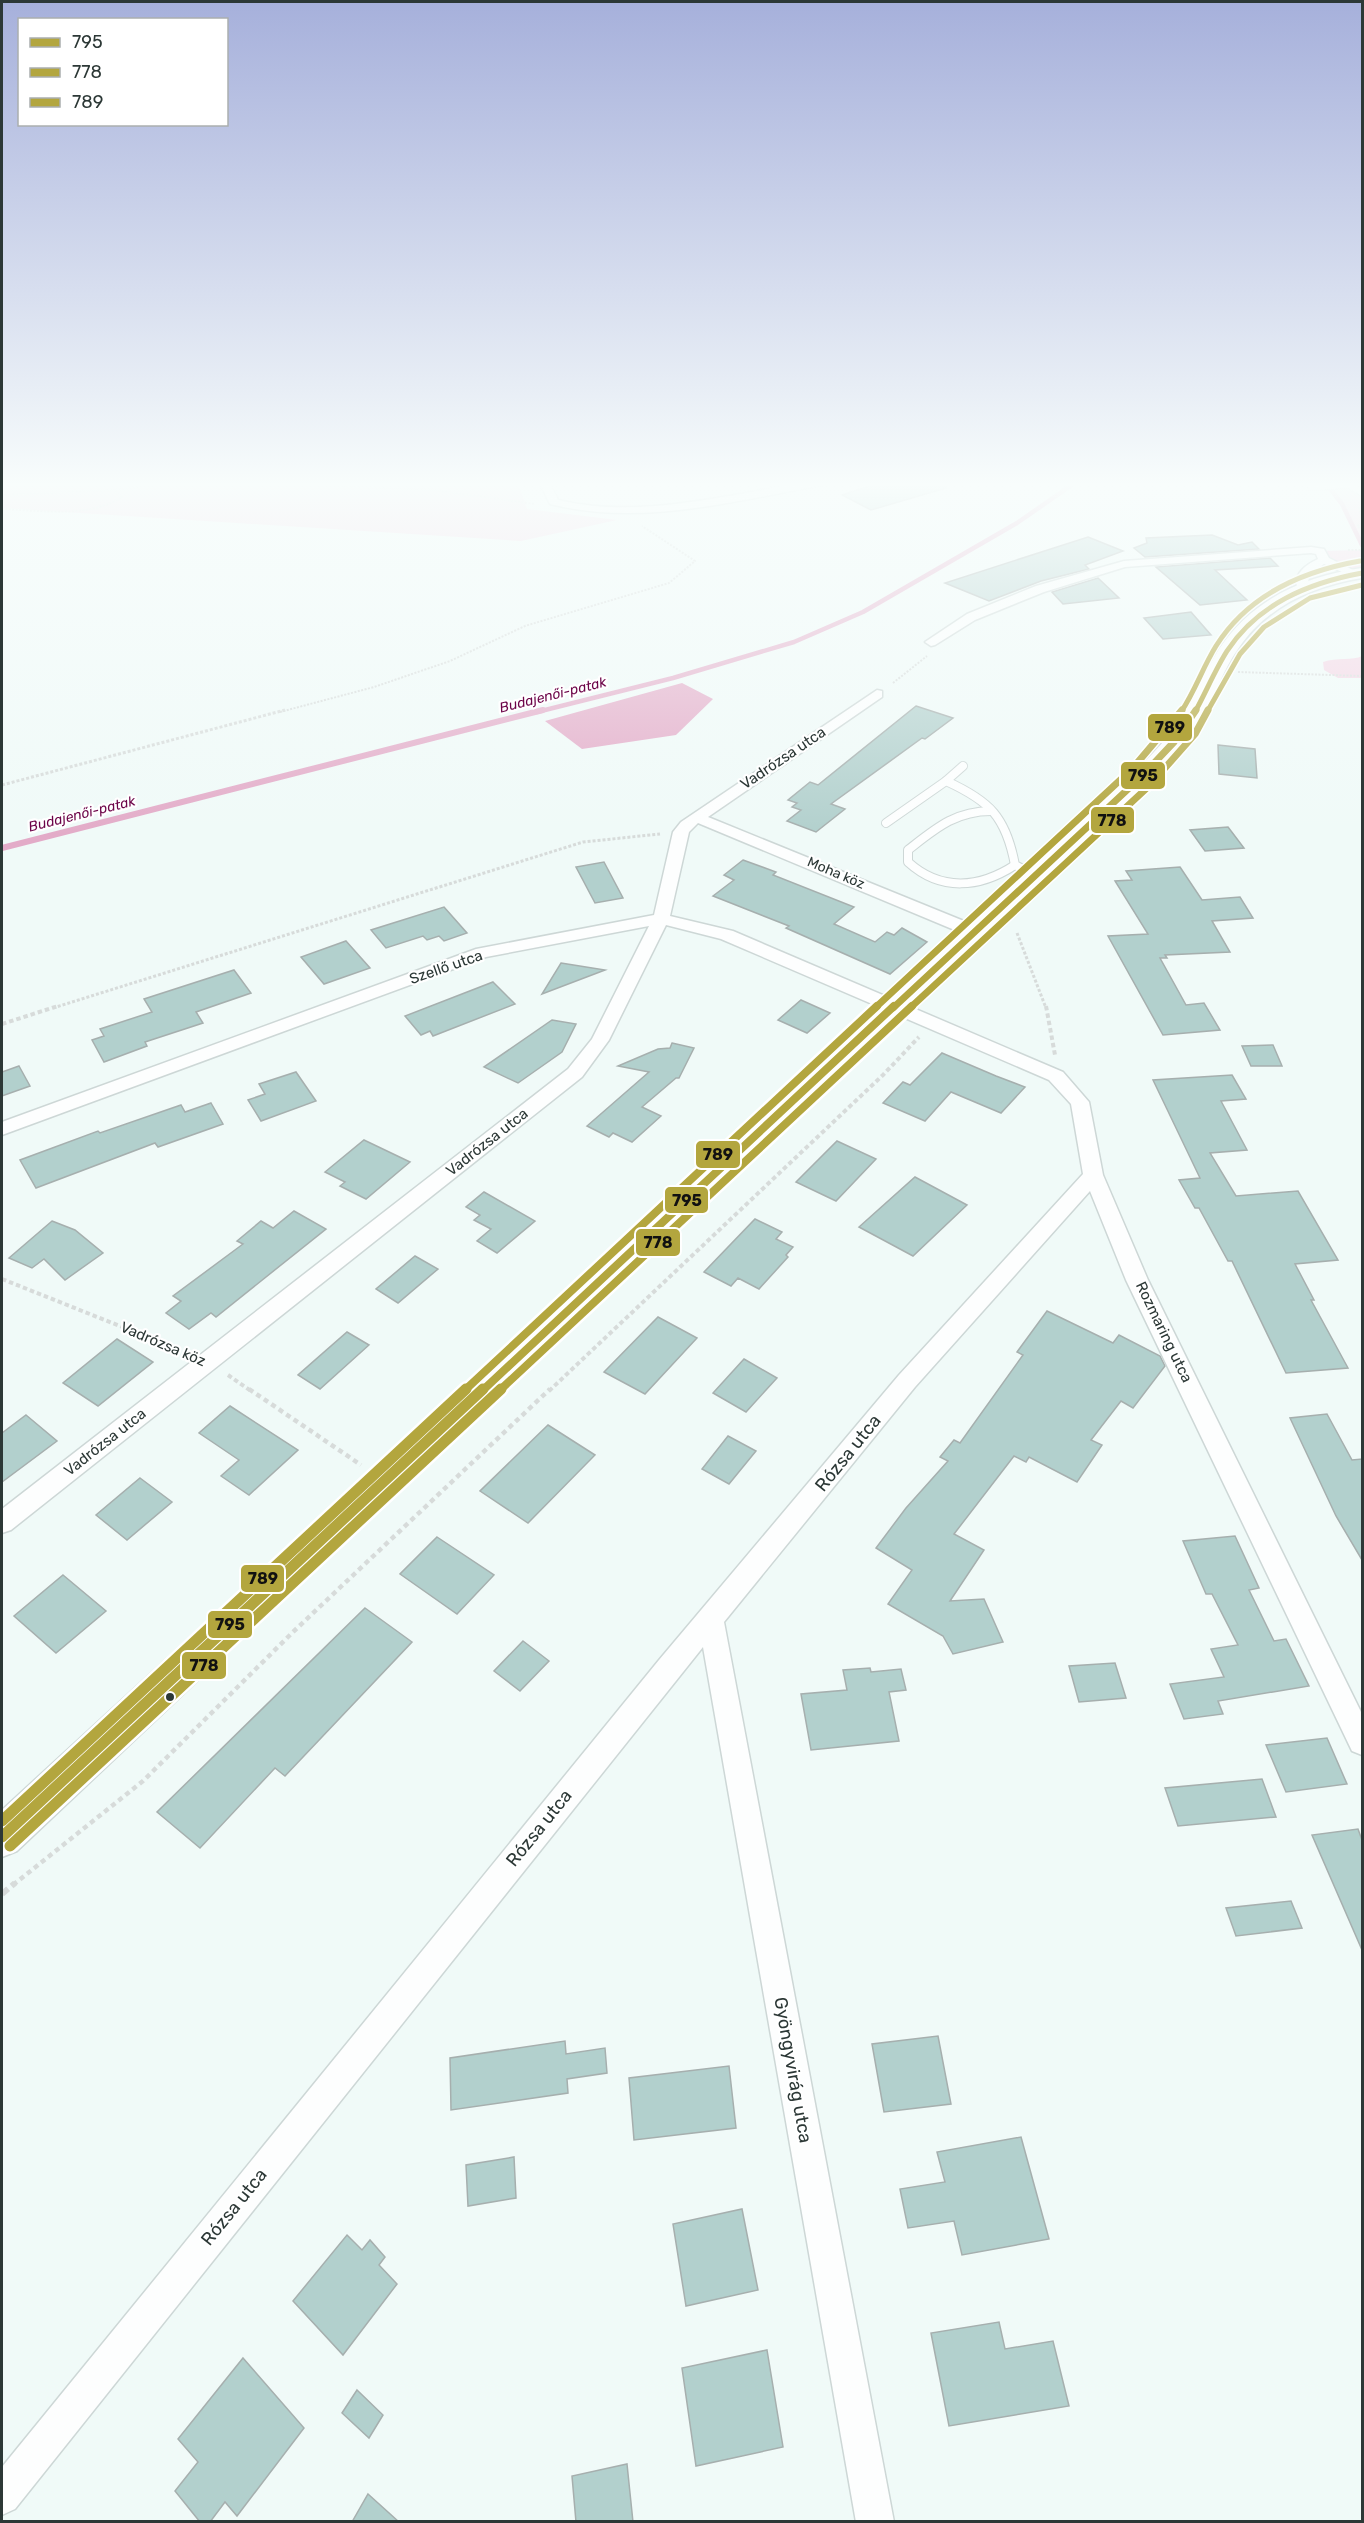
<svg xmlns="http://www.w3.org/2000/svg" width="1364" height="2523" font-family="Rubik,sans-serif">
<rect width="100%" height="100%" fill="#f0faf8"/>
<g fill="#f4d4e4">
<path d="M2 482H518L527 509 617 520 521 541 2 508Z"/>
<path d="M1325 482H1362V571L1351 572 1324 560 1320 551 1362 550 1340 497Z"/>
<path d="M1362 656V678H1338L1324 670 1323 662C1337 657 1353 661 1362 656Z"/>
</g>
<path fill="#e3abc8" d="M682 683 713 699 676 735 582 749 545 721Z"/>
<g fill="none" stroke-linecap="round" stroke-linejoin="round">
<g stroke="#e3abc8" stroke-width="4.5">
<path d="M1325 482 1342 504 1362 545"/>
<path d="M537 712 673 678 794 642 863 612 1017 523 1076 482"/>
</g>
<path stroke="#e3abc8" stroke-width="6" d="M2 848 543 710"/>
</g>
<g fill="#b2d0cd" stroke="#a6afae" stroke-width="1.5">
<path d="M882 482H945L946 488 871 510 842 495Z"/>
<path d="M1212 535 1238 545 1252 542 1259 549 1145 557 1134 548 1147 543 1146 538Z"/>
<path d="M1088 537 1123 551 1085 565 1089 569 1041 581 989 601 945 583Z"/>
<path d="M1270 558 1278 566 1215 570 1247 600 1200 605 1156 567Z"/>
<path d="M1098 578 1119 598 1063 604 1052 592Z"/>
<path d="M1191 612 1211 635 1163 639 1144 618Z"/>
<path d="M916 706 953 718 925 739 922 738 831 804 845 809 816 832 787 821 801 810 792 807 797 803 788 800 810 782 818 785Z"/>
<path d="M1218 745 1255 749 1257 778 1219 774Z"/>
<path d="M1228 827 1244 848 1205 851 1190 830Z"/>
<path d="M743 860 776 872 773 875 854 907 834 924 875 942 887 932 894 935 902 928 927 942 890 974 786 928 789 926 713 896 734 880 724 875Z"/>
<path d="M604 862 623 898 595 903 576 867Z"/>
<path d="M1180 867 1202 900 1240 897 1253 918 1212 921 1230 952 1165 955 1167 958H1160L1186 1005 1204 1003 1220 1030 1163 1035 1108 936 1148 934 1115 881 1132 880 1126 871Z"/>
<path d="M444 907 467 933 444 941 439 936 427 940 423 936 386 948 371 930Z"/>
<path d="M346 941 370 968 324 984 301 957Z"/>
<path d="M561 963 605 970 542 994Z"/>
<path d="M234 970 251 993 196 1012 203 1023 145 1042 147 1046 104 1062 92 1040 104 1036 100 1029 152 1012 144 999Z"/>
<path d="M493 982 515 1004 433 1036 430 1031 421 1035 405 1016Z"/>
<path d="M801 1000 830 1013 807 1033 778 1020Z"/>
<path d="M552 1020 576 1024 562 1052 518 1083 484 1067Z"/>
<path d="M672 1043 694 1048 679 1078H676L642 1107 661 1116 632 1142 613 1133 609 1137 587 1126 649 1072 618 1066 658 1049 670 1048Z"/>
<path d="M1273 1045 1282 1066H1251L1242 1046Z"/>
<path d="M942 1053 996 1076 1025 1087 1001 1113 951 1092 925 1121 883 1103 903 1082 910 1085Z"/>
<path d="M19 1066 30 1086 2 1096V1072Z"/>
<path d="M296 1072 316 1101 261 1121 248 1100 265 1094 259 1084Z"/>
<path d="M1232 1075 1246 1099 1221 1101 1247 1150 1210 1153 1236 1196 1298 1191 1338 1260 1295 1264 1314 1300H1311L1348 1368 1286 1373 1232 1261H1228L1199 1208H1195L1179 1180 1200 1178 1153 1080Z"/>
<path d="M211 1103 223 1124 158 1147 155 1143 36 1188 20 1160 98 1131 100 1133 181 1105 185 1112Z"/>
<path d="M364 1140 410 1162 366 1199 340 1186 345 1182 325 1172Z"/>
<path d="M837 1141 876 1159 836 1201 796 1182Z"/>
<path d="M915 1177 967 1205 913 1256 859 1227Z"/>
<path d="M484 1192 535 1221 497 1253 477 1241 491 1229 474 1220 480 1215 466 1207Z"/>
<path d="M294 1211 326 1229 216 1317 211 1313 189 1329 166 1313 181 1301 173 1296 243 1244 237 1241 261 1221 273 1228Z"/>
<path d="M755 1219 782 1232 776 1239 793 1247 786 1255 788 1257 759 1289 738 1278 731 1286 704 1272Z"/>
<path d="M52 1221 75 1230 103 1253 65 1280 44 1259 32 1268 9 1258Z"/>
<path d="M415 1256 438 1269 398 1303 376 1289Z"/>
<path d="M1047 1311 1113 1343 1119 1335 1160 1356 1165 1366 1133 1408 1121 1401 1091 1440 1102 1445 1077 1482 1029 1457 1026 1462 1014 1456 954 1534 984 1550 950 1601 984 1599 1003 1642 953 1654 943 1636 888 1604 912 1570 876 1548 906 1508 948 1461 940 1457 954 1440 960 1443 1023 1355 1017 1352Z"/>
<path d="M658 1317 697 1338 645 1394 604 1372Z"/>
<path d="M347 1332 369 1345 320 1389 298 1375Z"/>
<path d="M117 1339 153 1362 98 1406 63 1383Z"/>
<path d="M744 1359 777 1378 746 1412 713 1393Z"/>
<path d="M230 1406 298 1450 249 1495 221 1476 239 1460 199 1433Z"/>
<path d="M1327 1414 1352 1460 1362 1459V1560L1336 1516 1290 1418Z"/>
<path d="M26 1415 57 1441 2 1482V1433Z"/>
<path d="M548 1425 595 1455 528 1523 480 1491Z"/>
<path d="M728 1436 756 1451 729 1484 702 1469Z"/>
<path d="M140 1478 172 1502 127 1540 96 1515Z"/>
<path d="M1235 1536 1259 1588 1249 1590 1274 1641 1286 1639 1309 1686 1218 1701 1223 1714 1184 1719 1170 1684 1224 1677 1211 1649 1238 1645 1212 1594H1206L1183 1541Z"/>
<path d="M437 1537 494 1575 457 1614 400 1574Z"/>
<path d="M63 1575 106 1611 56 1653 14 1616Z"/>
<path d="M365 1608 412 1642 285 1776 275 1768 200 1848 157 1812Z"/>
<path d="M523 1641 549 1661 520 1691 494 1671Z"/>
<path d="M1115 1663 1126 1698 1079 1702 1069 1666Z"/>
<path d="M870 1668 871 1672 901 1669 906 1690 889 1692 899 1741 811 1750 801 1694 847 1690 843 1670Z"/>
<path d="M1327 1738 1347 1784 1286 1792 1266 1745Z"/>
<path d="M1262 1779 1276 1817 1178 1826 1165 1788Z"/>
<path d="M1358 1829 1362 1840V1950L1312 1835Z"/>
<path d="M1291 1901 1302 1928 1236 1936 1226 1908Z"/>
<path d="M938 2036 951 2104 884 2112 872 2044Z"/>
<path d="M565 2041 566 2054 605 2048 607 2073 567 2079 568 2093 451 2110 450 2058Z"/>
<path d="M729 2066 736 2128 634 2140 629 2078Z"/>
<path d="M1021 2137 1049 2239 962 2255 954 2221 908 2228 900 2189 945 2182 937 2152Z"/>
<path d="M514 2157 516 2198 468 2206 466 2165Z"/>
<path d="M742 2209 758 2290 686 2306 673 2224Z"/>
<path d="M347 2235 362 2250 370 2240 385 2257 379 2265 397 2284 343 2355 293 2301Z"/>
<path d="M999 2322 1005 2349 1053 2341 1069 2406 949 2426 931 2333Z"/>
<path d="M767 2350 783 2447 696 2466 682 2368Z"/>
<path d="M243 2358 304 2428 237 2516 225 2502 210 2522H200L175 2491 198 2462 178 2439Z"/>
<path d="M357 2390 383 2415 369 2438 342 2413Z"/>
<path d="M627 2464 633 2522H576L572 2476Z"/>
<path d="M368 2494 399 2522H352Z"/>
</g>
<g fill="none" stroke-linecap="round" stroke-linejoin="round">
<defs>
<path id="lane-far1" d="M1311 487 1347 485"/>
<g id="lane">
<path d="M946 781 963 766"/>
<path d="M991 811C955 811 935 829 908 850V862C941 892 980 888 1015 865"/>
<path d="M886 823 946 781C990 801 1006 817 1015 865L1036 876"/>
</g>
<g id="street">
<path d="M539 482H549L558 500C620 515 684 504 746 493 774 488 800 481 828 482L823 485C733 501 641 527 550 504Z"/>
<path d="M1338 482H1350L1362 489V496Z"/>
<path d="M1311 547 1324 549 1329 558 1361 574 1351 576 1324 564 1310 574 1306 590H1298C1292 575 1305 565 1318 559L1316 554 1311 553 1125 567 1044 592 975 620 935 645 931 646 925 642 967 614 1036 586 1124 561Z"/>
<path d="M877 690 882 691V697L708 817 981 928 983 932 981 936H969L698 823 689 832 670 916 733 931 1063 1072 1089 1102 1103 1175 1148 1280 1362 1714V1755L1352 1751 1126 1280 1090 1191 915 1387 724 1622 894 2522H856L703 1647 15 2509 2 2515V2467L659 1660 899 1375 1083 1174 1071 1104 1049 1080 721 939 666 925 609 1040 582 1077 11 1530 2 1533V1509L568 1069 592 1039 649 926 486 957 2 1135V1122L476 949 654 915 673 832 681 822Z"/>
</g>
<path id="secondary" d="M1362 568V578C1313 586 1267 606 1238 649 1223 670 1215 696 1201 718 1186 741 1168 762 1148 782L17 1851 2 1857V1810L1133 773C1151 756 1168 738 1182 718 1196 696 1205 671 1219 649 1252 599 1305 576 1362 568Z"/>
</defs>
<use href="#lane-far1" stroke="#cdd7d6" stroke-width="8"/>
<use href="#lane" stroke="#cdd7d6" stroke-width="10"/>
<use href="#street" stroke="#cdd7d6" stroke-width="3"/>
<use href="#secondary" stroke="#cdd7d6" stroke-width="3"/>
<g stroke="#d7dbda" stroke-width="2" stroke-dasharray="2 1.5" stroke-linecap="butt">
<path d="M246 482 435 490 535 504"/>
<path d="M2 495 113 490"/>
<path d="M1359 507 1362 518"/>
<path d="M2 509C40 510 88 519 122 497L113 490 174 482"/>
<path d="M1362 523 1357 526 1362 529"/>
<path d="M1348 550H1362"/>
<path d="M1238 672 1362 676"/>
<path d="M893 683 927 656"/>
<path d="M280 712 374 687 450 661 525 626 669 583 695 561 642 526"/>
</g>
<g stroke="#d7dbda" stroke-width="3" stroke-dasharray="3 2" stroke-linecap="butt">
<path d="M2 785 285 710"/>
<path d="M1017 933 1046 1008"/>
<path d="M53 1008 583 842 660 834"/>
</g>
<g stroke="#d7dbda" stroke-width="4" stroke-dasharray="4.5 3" stroke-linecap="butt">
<path d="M1046 1006 1055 1055"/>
<path d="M2 1024 58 1006"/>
<path d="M2 1279 185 1352"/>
<path d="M228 1375 251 1391"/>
<path d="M549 1391 883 1075 919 1037"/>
</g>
<g stroke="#d7dbda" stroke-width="4.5" stroke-dasharray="5 4" stroke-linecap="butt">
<path d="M249 1389 361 1465"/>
<path d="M13 1885 143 1781 293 1632 550 1389"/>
</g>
<path stroke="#d7dbda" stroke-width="6" stroke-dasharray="8 4.5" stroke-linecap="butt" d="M2 1894 15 1883"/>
<use href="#lane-far1" stroke="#fdfefe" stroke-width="6"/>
<use href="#lane" stroke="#fdfefe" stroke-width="8"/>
<use href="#street" fill="#fdfefe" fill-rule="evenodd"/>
<use href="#secondary" fill="#fdfefe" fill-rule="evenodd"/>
<defs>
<path id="bus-1-far3" d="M1195 712C1206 692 1215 670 1227 651 1258 604 1308 583 1362 573"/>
<path id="bus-1-far2" d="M893 1008 1141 777 1174 742 1196 710"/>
<path id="bus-1-far1" d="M482 1391 894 1006"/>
<path id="bus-1" d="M2 1837 483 1389"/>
<path id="bus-2-far3" d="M1207 712 1240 654 1264 627 1310 598 1362 585"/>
<path id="bus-2-far2" d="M910 1008 1149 786 1195 734 1208 710"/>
<path id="bus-2-far1" d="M499 1391 912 1006"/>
<path id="bus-2" d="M10 1846 501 1389"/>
<path id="bus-3-far3" d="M1181 712C1195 691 1203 667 1216 646 1248 595 1303 571 1360 561"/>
<path id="bus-3-far2" d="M875 1008 1132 769 1182 710"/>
<path id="bus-3-far1" d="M464 1391 877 1006"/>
<path id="bus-3" d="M2 1821 466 1389"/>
</defs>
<use href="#bus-1-far3" stroke="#fff" stroke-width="8"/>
<use href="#bus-1-far2" stroke="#fff" stroke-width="10"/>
<use href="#bus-1-far1" stroke="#fff" stroke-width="13"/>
<use href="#bus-1" stroke="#fff" stroke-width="16"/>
<use href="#bus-2-far3" stroke="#fff" stroke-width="8"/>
<use href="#bus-2-far2" stroke="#fff" stroke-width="10"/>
<use href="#bus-2-far1" stroke="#fff" stroke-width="13"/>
<use href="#bus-2" stroke="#fff" stroke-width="16"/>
<use href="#bus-3-far3" stroke="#fff" stroke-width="8"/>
<use href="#bus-3-far2" stroke="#fff" stroke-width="10"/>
<use href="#bus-3-far1" stroke="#fff" stroke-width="13"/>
<use href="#bus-3" stroke="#fff" stroke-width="16"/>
<use href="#bus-1-far3" stroke="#b3a63e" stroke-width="5"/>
<use href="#bus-1-far2" stroke="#b3a63e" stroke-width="7"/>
<use href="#bus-1-far1" stroke="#b3a63e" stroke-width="8"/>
<use href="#bus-1" stroke="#b3a63e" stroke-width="11"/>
<use href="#bus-2-far3" stroke="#b3a63e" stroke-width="5"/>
<use href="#bus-2-far2" stroke="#b3a63e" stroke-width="7"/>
<use href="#bus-2-far1" stroke="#b3a63e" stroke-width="8"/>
<use href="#bus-2" stroke="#b3a63e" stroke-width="11"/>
<use href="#bus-3-far3" stroke="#b3a63e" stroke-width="5"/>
<use href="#bus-3-far2" stroke="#b3a63e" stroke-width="7"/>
<use href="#bus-3-far1" stroke="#b3a63e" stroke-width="8"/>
<use href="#bus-3" stroke="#b3a63e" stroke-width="11"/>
</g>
<linearGradient id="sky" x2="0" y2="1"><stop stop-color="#a6b0db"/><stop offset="0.58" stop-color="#f8fdfc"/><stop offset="1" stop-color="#f8fdfc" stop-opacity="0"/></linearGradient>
<rect width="1364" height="835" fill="url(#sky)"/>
<circle fill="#2c3836" stroke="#fff" stroke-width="2" cx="170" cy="1697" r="5"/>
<g text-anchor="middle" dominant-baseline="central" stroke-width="4.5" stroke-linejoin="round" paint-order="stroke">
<g font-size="14" font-style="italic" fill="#6c0448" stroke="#fff">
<text transform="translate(553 695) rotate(-14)">Budajenői-patak</text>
<text transform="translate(82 814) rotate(-14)">Budajenői-patak</text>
</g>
<g font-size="14" fill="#2c3836" stroke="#fff">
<text transform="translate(836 873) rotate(23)">Moha köz</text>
</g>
<g font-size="15" fill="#2c3836" stroke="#fff">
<text transform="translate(783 758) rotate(-34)">Vadrózsa utca</text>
<text transform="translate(446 967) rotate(-19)">Szellő utca</text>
<text transform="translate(487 1142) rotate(-38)">Vadrózsa utca</text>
<text transform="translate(1164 1332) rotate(64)">Rozmaring utca</text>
<text transform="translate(163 1344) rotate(23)">Vadrózsa köz</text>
<text transform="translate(105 1442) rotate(-38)">Vadrózsa utca</text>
</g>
<g font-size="18" fill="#2c3836" stroke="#fff">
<text transform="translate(848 1453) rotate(-51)">Rózsa utca</text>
<text transform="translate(539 1828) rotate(-51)">Rózsa utca</text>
<text transform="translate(793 2070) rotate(80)">Gyöngyvirág utca</text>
<text transform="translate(234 2207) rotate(-51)">Rózsa utca</text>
</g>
</g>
<g stroke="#fff" stroke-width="2">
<rect x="1147" y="713" width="46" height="29" rx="6" fill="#b3a63e"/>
<rect x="1120" y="761" width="46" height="29" rx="6" fill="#b3a63e"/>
<rect x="1090" y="806" width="45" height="28" rx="6" fill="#b3a63e"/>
<rect x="695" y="1140" width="46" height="29" rx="6" fill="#b3a63e"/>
<rect x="664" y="1186" width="45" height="28" rx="6" fill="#b3a63e"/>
<rect x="635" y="1228" width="46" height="29" rx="6" fill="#b3a63e"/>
<rect x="240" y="1564" width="45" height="29" rx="6" fill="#b3a63e"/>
<rect x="207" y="1610" width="46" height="29" rx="6" fill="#b3a63e"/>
<rect x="181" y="1651" width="46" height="29" rx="6" fill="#b3a63e"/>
</g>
<g font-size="16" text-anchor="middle" font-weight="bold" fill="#111">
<text x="1170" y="733">789</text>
<text x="1143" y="781">795</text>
<text x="1112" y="826">778</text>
<text x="718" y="1160">789</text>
<text x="687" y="1206">795</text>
<text x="658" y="1248">778</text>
<text x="263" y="1584">789</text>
<text x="230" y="1630">795</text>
<text x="204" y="1671">778</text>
</g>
<rect width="1364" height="2523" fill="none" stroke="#2c3836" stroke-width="6"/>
<rect x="18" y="18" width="210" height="108" fill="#ffffff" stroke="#abafaf" stroke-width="1.5"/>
<rect x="30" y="38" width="30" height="9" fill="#b3a63e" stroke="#abafaf" stroke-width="1.5"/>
<text x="72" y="48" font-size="18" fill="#2c3836">795</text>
<rect x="30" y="68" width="30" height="9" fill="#b3a63e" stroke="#abafaf" stroke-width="1.5"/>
<text x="72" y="78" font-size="18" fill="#2c3836">778</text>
<rect x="30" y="98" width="30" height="9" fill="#b3a63e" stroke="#abafaf" stroke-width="1.5"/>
<text x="72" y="108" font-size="18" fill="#2c3836">789</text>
</svg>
